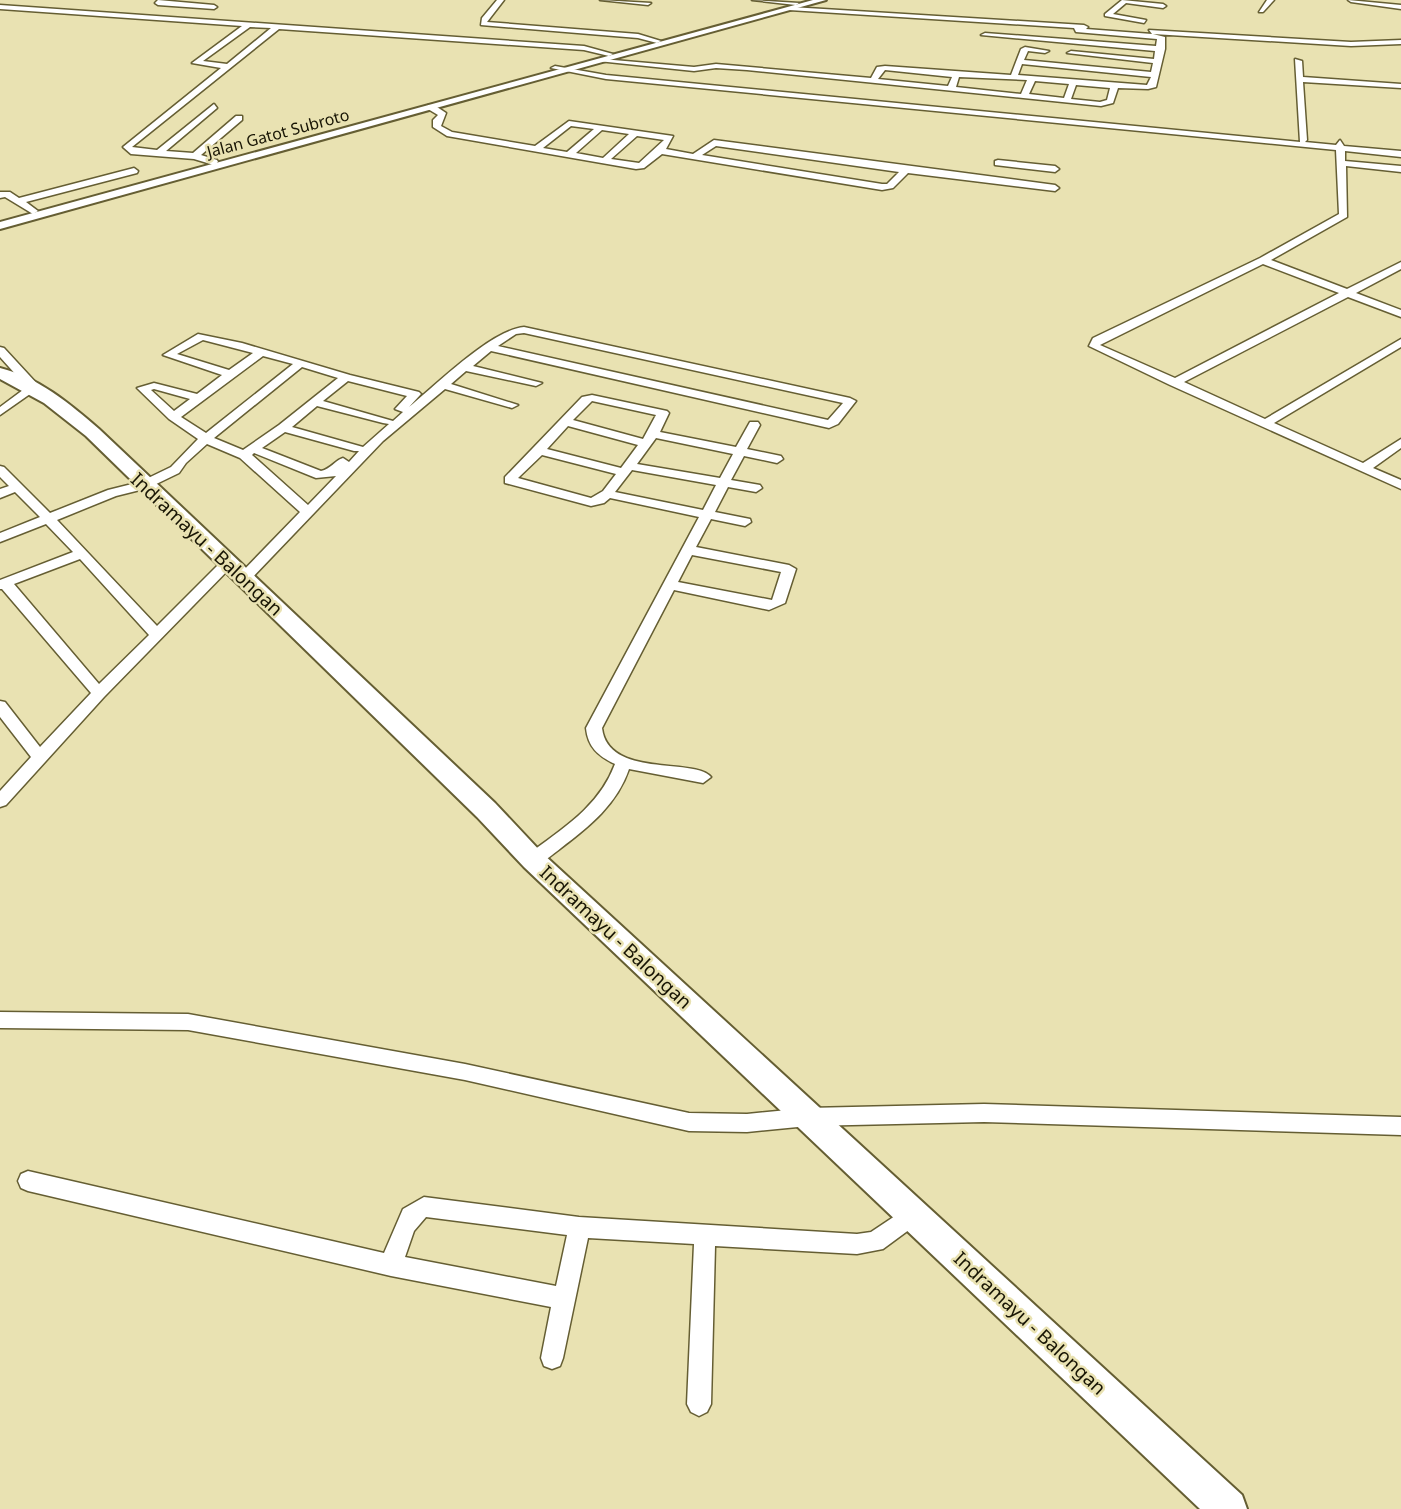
<svg xmlns="http://www.w3.org/2000/svg" width="1401" height="1509" font-family="'Noto Sans',sans-serif">
<rect width="100%" height="100%" fill="#e9e2b2"/>
<g fill="none" stroke-linecap="round" stroke-linejoin="round">
<defs>
<g id="minor">
<path d="M158 0 214 5 217 7 214 9 158 5 155 3Z"/>
<path d="M497 0H504L487 22 638 34 661 41 657 43 638 38 481 25 482 18Z"/>
<path d="M600 0 651 3 648 5Z"/>
<path d="M752 0 799 3 796 5Z"/>
<path d="M1122 0 1163 4 1166 6 1163 8 1126 3 1113 14 1146 20 1144 23 1105 16V14Z"/>
<path d="M1267 0H1274L1263 12H1259Z"/>
<path d="M1348 0 1401 5V9L1351 2Z"/>
<path d="M0 5 584 46 613 54 609 56 584 50 279 29 132 147 157 150 214 104 217 108 166 151 193 153 236 116H242V120L201 155 217 160 218 162 214 165 194 159 131 154 123 147 221 68 192 63 242 26 0 9ZM250 27 271 28 227 64 203 61Z"/>
<path d="M791 7 1084 25 1088 27 1086 29 1152 34 1149 30 1351 42 1401 40V44L1351 46 1153 34 1165 37V49L1156 87 1148 89 1118 88 1113 103 1101 106 747 70 716 68 694 71 598 61 602 59 694 67 716 64 871 78 877 67 885 66 1011 75 1021 49 1025 47 1049 51 1045 53 1028 51 1024 60 1151 72 1153 63 1067 53 1071 51 1154 59 1155 51 981 35 985 33 1156 46 1157 39 1076 32 1074 28 789 10ZM1022 64 1151 77 1147 85 1018 75ZM885 70 952 77 948 86 878 79ZM959 77 1027 80 1021 94 956 87ZM1035 81 1069 84 1064 98 1029 94ZM1076 85 1110 88 1107 100 1100 102 1071 99Z"/>
<path d="M1295 59 1302 61 1303 77 1401 84V88L1303 82 1307 140 1305 142 1336 145 1340 140 1344 146 1401 151V157L1345 151V161L1401 166V172L1346 166 1347 217 1271 260 1347 289 1401 262V269L1356 293 1401 310V317L1348 297 1184 382 1265 419 1401 339V347L1274 423 1363 463 1401 439V448L1373 468 1401 480V489L1170 385 1089 346 1093 338 1260 258 1339 214 1336 150 606 79 551 68 555 66 606 75 1300 142ZM1263 264 1339 293 1175 378 1100 345Z"/>
<path d="M428 105H434L446 113 441 126 452 132 535 146 569 121 673 136 666 149 693 154 714 140 1055 185 1059 188 1055 191 908 173 893 188 882 190 662 154 644 168 636 169 447 136 433 127V120L438 115 428 109ZM571 126 594 129 567 152 543 148ZM602 130 629 134 603 158 576 153ZM637 136 664 140 639 163 611 159ZM716 146 899 172 887 184H882L702 155Z"/>
<path d="M998 160 1055 166 1059 169 1055 172 995 165V161Z"/>
<path d="M134 168 138 171 137 173 26 202 38 211 33 214 5 197 0 198V192H10L19 198Z"/>
<path d="M524 327 850 398 856 401 838 424 829 428 491 351 473 366 542 383 536 386 466 371 451 384 518 405 512 408 445 389 383 441 249 581H239L237 578 239 575 300 512 240 458 207 444 186 463 179 473 148 488 116 496 57 520 157 626 223 560H233L235 563 104 697 6 805 0 807V791L31 757 0 717V701L5 702 40 747 91 693 2 589H0V580L73 552 46 524 0 542V533L40 517 15 492 0 498V489L9 486 0 477V466L4 467 50 513 108 490 140 482 171 467 198 439 169 419 137 388 154 383 197 394 222 375 163 355 198 334 242 343 350 375 419 392 421 394 409 407C436 385 491 330 524 327ZM524 333 843 403 828 420 498 346 516 334ZM203 340 253 353 229 370 177 354ZM263 356 293 364 206 433 181 417ZM302 367 338 378 279 425 243 450 214 438ZM348 381 407 396 395 409 403 412 393 421 323 401ZM154 389 190 399 174 411 151 390ZM317 406 383 423 389 424 363 447 292 427ZM285 432 354 451H359L349 462 343 458C334 461 331 469 321 471L262 448ZM254 453 316 478 336 476 308 505 252 455ZM80 559 149 635 99 684 14 584Z"/>
<path d="M0 347 4 348 40 387 0 415V407L27 387 0 357Z"/>
<path d="M592 395 667 411 669 413 660 432 736 447 750 422H758L760 425 747 449 781 456 783 459 777 463 744 456 731 480 760 485 762 488 756 492 728 487 715 512 750 519 751 522 745 526 711 519 696 547 789 565 796 569 785 603 769 610 674 590 602 728C608 779 695 757 711 777L703 783 629 769C617 804 590 826 561 848 552 855 543 863 533 866L527 865 524 860 527 855C562 829 599 807 615 764 598 756 588 747 586 728L699 517 610 498 604 503 591 506 505 483V477L582 397ZM592 401 656 415 643 439 573 420ZM568 426 638 445 621 468 547 449ZM656 438 733 454 720 478 637 464ZM542 455 616 474 603 491 591 498 518 478ZM632 470 716 485 703 510 615 492ZM692 555 781 572 772 600 678 582Z"/>
<path d="M0 1012 188 1014 465 1064 689 1113 747 1114 808 1108 984 1104 1401 1117V1135L984 1122 808 1126 747 1132 689 1131 465 1080 188 1030 0 1028Z"/>
<path d="M28 1171 384 1253 403 1209 424 1197 579 1217 857 1234 871 1232 913 1204 921 1207 924 1214 921 1221 883 1249 857 1254 715 1246 711 1404 707 1412 699 1416 691 1412 687 1404 694 1244 588 1238 563 1358 560 1366 552 1369 544 1366 541 1358 551 1307 391 1276 28 1191 21 1188 18 1181 21 1174ZM426 1217 567 1235 556 1286 405 1257 414 1231Z"/>
</g>
<path id="tertiary" d="M813 0H826L0 229V222Z"/>
<path id="trunk" d="M0 368C38 377 70 404 99 429L495 803 542 853 1242 1495 1247 1509H1200L524 867 477 817 86 436 44 403 0 379Z"/>
</defs>
<use href="#minor" stroke="#655e33" stroke-width="3"/>
<use href="#tertiary" stroke="#655e33" stroke-width="4"/>
<use href="#trunk" stroke="#655e33" stroke-width="4"/>
<use href="#minor" fill="#fff" fill-rule="evenodd"/>
<use href="#tertiary" fill="#fff" fill-rule="evenodd"/>
<use href="#trunk" fill="#fff" fill-rule="evenodd"/>
</g>
<g text-anchor="middle" dominant-baseline="central" stroke-width="5" stroke-linejoin="round" paint-order="stroke">
<g font-size="16" fill="#181504" stroke="#e9e2b2">
<text transform="translate(278 133) rotate(-15)">Jalan Gatot Subroto</text>
</g>
<g font-size="19" fill="#181504" stroke="#e9e2b2">
<text transform="translate(207 544) rotate(43)">Indramayu - Balongan</text>
<text transform="translate(616 937) rotate(43)">Indramayu - Balongan</text>
<text transform="translate(1030 1323) rotate(43)">Indramayu - Balongan</text>
</g>
</g>
</svg>
